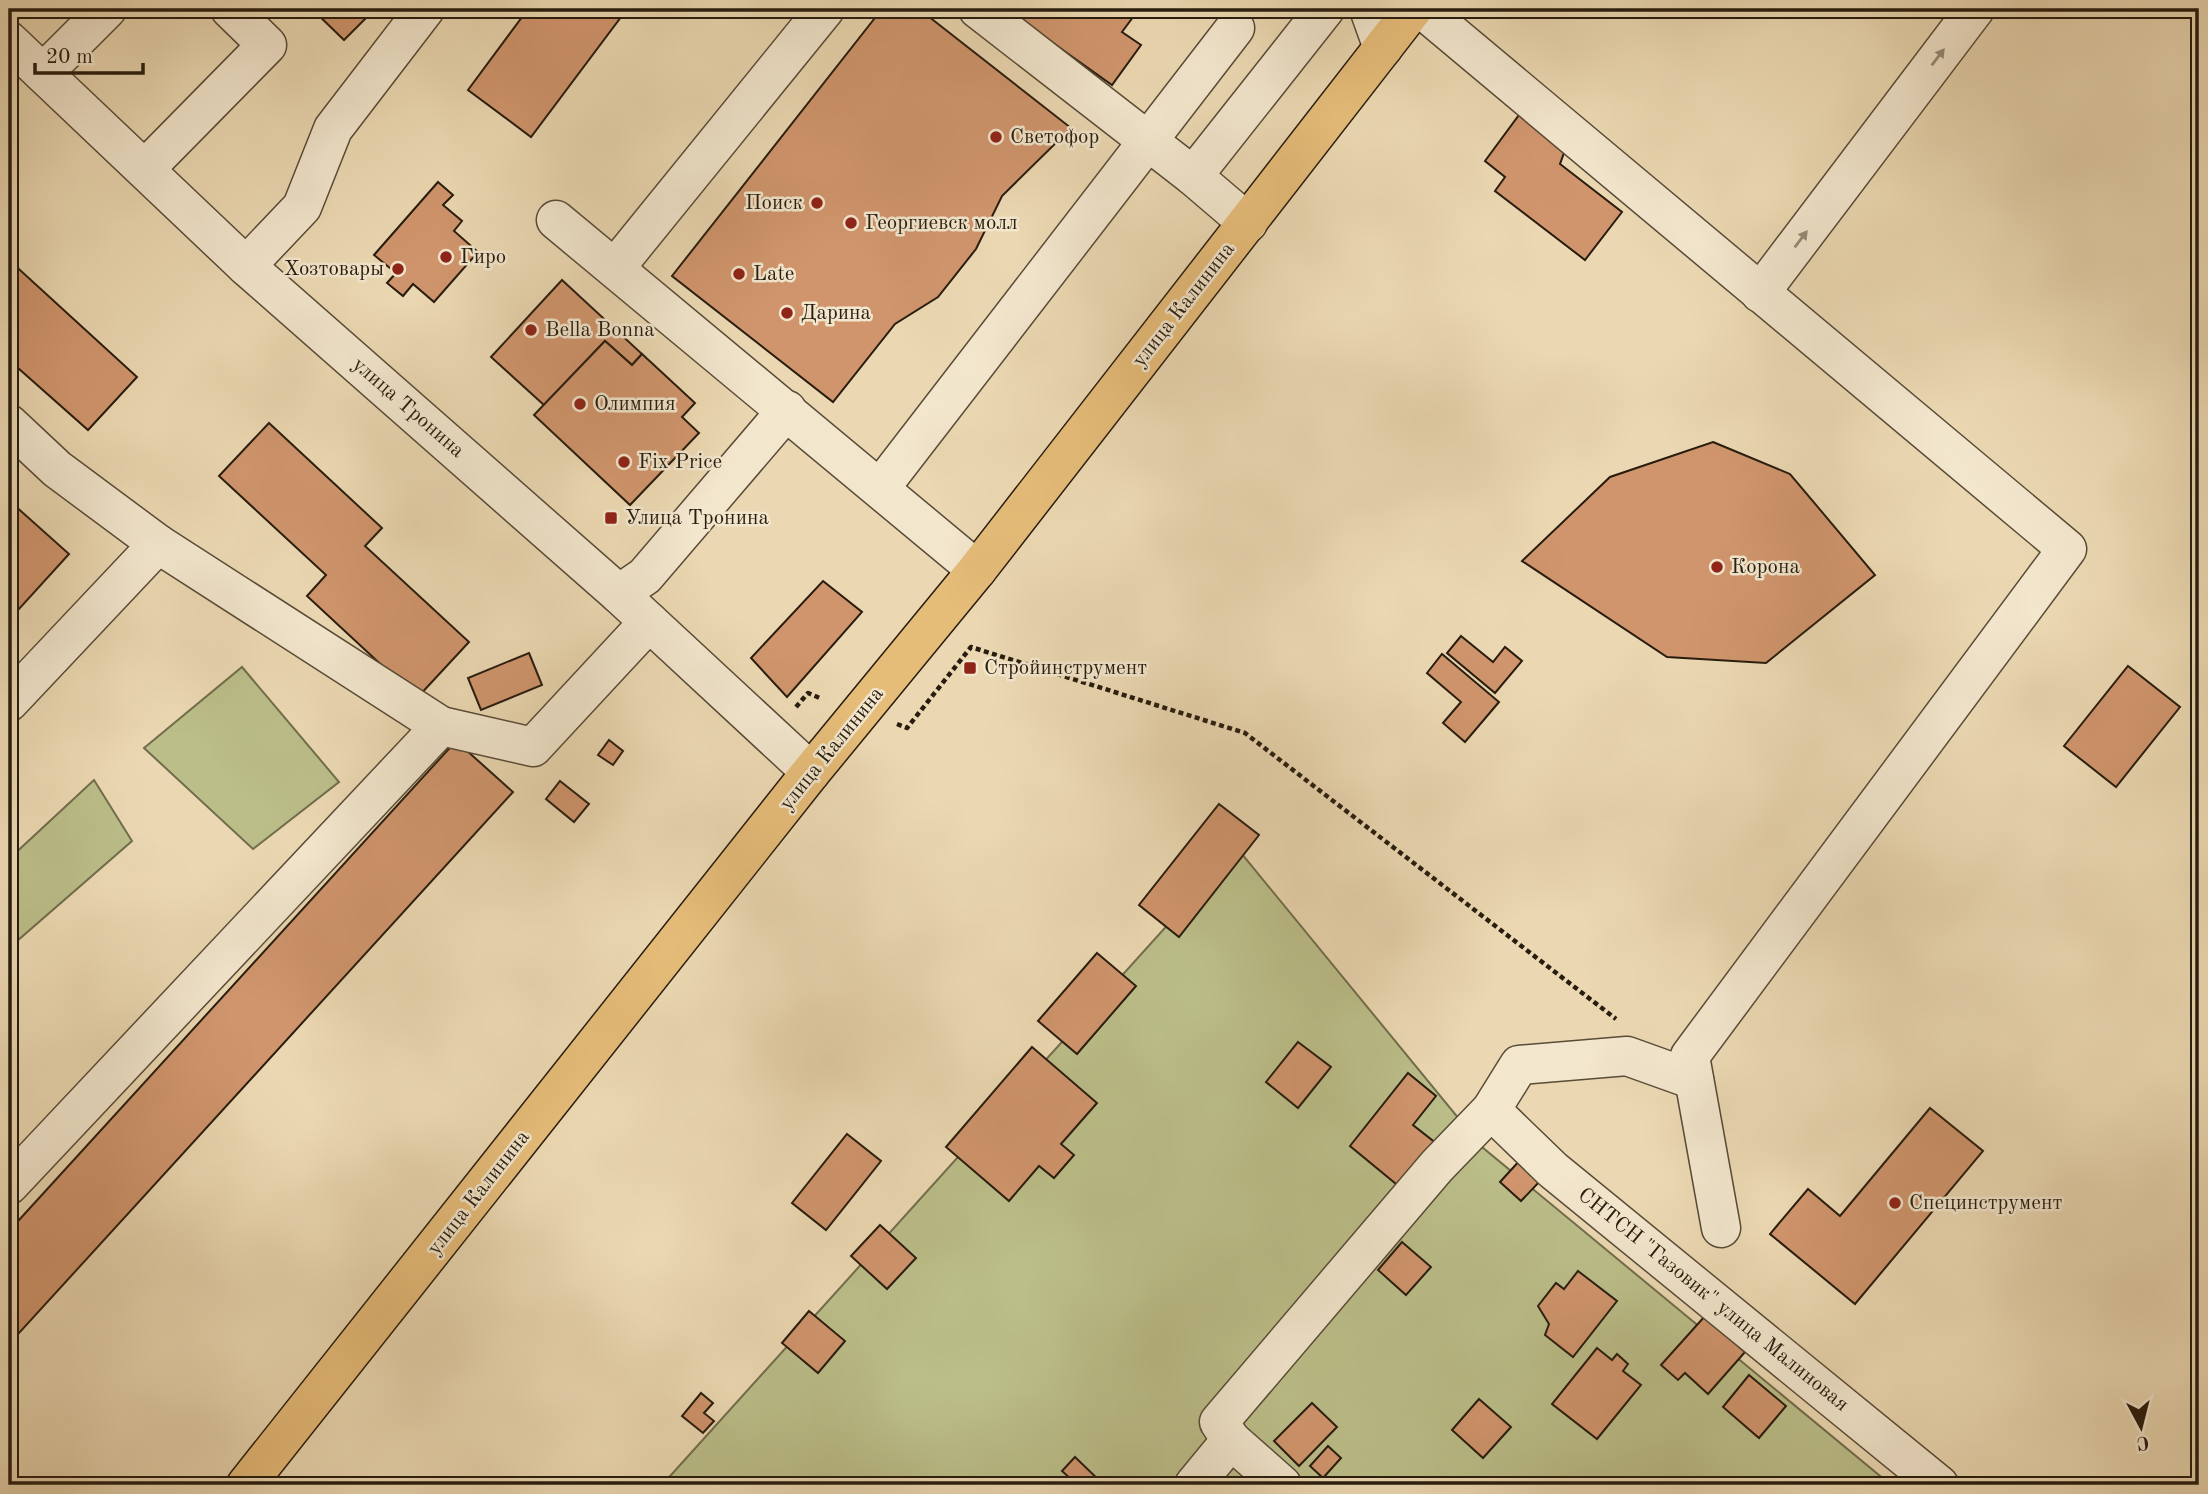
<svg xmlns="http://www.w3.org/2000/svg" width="2208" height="1494" font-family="'Old Standard TT',serif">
<rect width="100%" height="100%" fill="#ebd8b2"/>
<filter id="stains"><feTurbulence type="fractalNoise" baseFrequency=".00286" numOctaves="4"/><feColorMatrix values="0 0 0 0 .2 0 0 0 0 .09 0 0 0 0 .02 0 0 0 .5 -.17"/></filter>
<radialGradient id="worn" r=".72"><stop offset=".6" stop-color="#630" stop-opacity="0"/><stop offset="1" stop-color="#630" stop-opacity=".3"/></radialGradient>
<g fill="#bbbe89" stroke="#716d4c" stroke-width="2">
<path d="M242 667 339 782 253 849 144 748Z"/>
<path d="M94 780 132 841 9 948V859Z"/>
<path d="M1237 848 1482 1147 1891 1485H662Z"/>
</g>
<g fill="#d0956d" stroke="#271c0e" stroke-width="2">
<path d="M312 9H375L344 40Z"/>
<path d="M528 9H627L531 137 468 90Z"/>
<path d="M882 9H919L1071 128 1002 196 976 249 938 297 895 324 833 402 672 276Z"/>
<path d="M1005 9H1139L1122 32 1141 45 1112 85Z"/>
<path d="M1519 115 1565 150 1560 164 1622 212 1585 260 1495 191 1505 177 1485 161Z"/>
<path d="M438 182 453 195 443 205 462 221 454 231 478 252 434 302 413 284 403 296 387 283 396 273 374 255Z"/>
<path d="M9 260 137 377 88 430 9 360Z"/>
<path d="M562 280 642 354 632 365 605 341 544 405 491 357Z"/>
<path d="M605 341 632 365 642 354 695 403 682 417 699 433 630 505 534 415Z"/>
<path d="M269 423 382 528 365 546 469 642 417 698 307 596 326 575 219 476Z"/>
<path d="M1713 442 1790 474 1875 575 1766 663 1667 657 1522 561 1610 477Z"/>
<path d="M13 504 69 554 9 620V509Z"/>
<path d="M823 581 862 612 787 697 751 658Z"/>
<path d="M1461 636 1493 662 1505 647 1522 661 1495 693 1447 653Z"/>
<path d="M529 653 542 685 481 710 468 678Z"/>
<path d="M1442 654 1499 702 1465 742 1443 723 1461 702 1427 673Z"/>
<path d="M2128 666 2180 707 2116 787 2064 746Z"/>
<path d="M609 740 623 751 613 765 598 755Z"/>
<path d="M456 741 513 792 9 1344V1231Z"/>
<path d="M560 781 589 804 574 822 546 799Z"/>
<path d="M1219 804 1259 835 1179 937 1139 905Z"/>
<path d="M1097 953 1136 986 1077 1054 1038 1021Z"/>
<path d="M1298 1042 1331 1067 1298 1108 1266 1082Z"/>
<path d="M1032 1047 1097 1103 1061 1144 1074 1155 1054 1178 1039 1166 1009 1201 946 1147Z"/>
<path d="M1408 1073 1436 1096 1413 1125 1437 1144 1401 1188 1350 1146Z"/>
<path d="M1930 1108 1983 1151 1855 1304 1770 1234 1808 1189 1840 1216Z"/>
<path d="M847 1134 881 1161 826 1230 792 1203Z"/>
<path d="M1521 1159 1542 1179 1521 1201 1500 1182Z"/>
<path d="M880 1225 916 1258 887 1289 851 1256Z"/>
<path d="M1402 1242 1431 1267 1406 1295 1378 1270Z"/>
<path d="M1578 1271 1617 1301 1573 1357 1545 1335 1549 1324 1538 1306 1556 1283 1564 1289Z"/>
<path d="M809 1311 845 1341 818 1373 782 1343Z"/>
<path d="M1705 1316 1745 1352 1708 1394 1685 1373 1678 1380 1661 1365Z"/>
<path d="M1597 1348 1612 1360 1617 1354 1628 1364 1623 1371 1641 1385 1597 1439 1552 1404Z"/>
<path d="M1749 1375 1786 1406 1759 1438 1723 1407Z"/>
<path d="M701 1393 713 1403 704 1413 714 1421 703 1433 682 1416Z"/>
<path d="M1479 1399 1511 1427 1483 1458 1452 1430Z"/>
<path d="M1312 1403 1337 1427 1299 1466 1274 1441Z"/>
<path d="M1328 1446 1341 1458 1323 1478 1310 1466Z"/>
<path d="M1075 1457 1104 1485H1069L1073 1481 1062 1471Z"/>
</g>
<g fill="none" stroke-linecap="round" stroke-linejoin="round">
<defs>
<g id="minor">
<path d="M978 9 1193 176 1248 223"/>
<path d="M1369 9 1383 48"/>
<path d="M1422 9 2067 549 1690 1056 1721 1228"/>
<path d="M9 41 246 266 619 594 811 772"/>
<path d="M43 73 107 9"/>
<path d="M145 169 267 45 230 9"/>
<path d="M1193 176 1325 9"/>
<path d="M556 220 977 570"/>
<path d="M246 266 302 207 333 129 425 9"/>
<path d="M615 268 825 9"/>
<path d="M1760 293 1975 9"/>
<path d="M9 424 57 469 158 544"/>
<path d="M881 487 1235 28"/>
<path d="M619 594 645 576 787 410"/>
<path d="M9 702 158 544 441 726"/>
<path d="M1491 1110 1553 1170 1939 1485"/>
<path d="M9 1185 441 726 533 747 649 622"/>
<path d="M1231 1440 1282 1485"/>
<path d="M1194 1485 1231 1440 1219 1422 1437 1166 1491 1110 1519 1065 1627 1056 1694 1080"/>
</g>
<path id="major" d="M246 1485 811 772 977 570 1413 9"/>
</defs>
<use href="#minor" stroke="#584b37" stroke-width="41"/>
<use href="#major" stroke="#271c0e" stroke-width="41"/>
<g stroke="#271c0e" stroke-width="4.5" stroke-dasharray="5 3.5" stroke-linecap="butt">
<path d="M796 707 808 693 822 699"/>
<path d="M897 724 907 728 971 647 1245 733 1616 1019"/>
</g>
<use href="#minor" stroke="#f2e6cd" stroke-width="38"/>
<use href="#major" stroke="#e6bc79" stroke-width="38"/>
</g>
<defs><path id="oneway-solid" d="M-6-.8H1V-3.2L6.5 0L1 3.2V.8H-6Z" transform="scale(1.75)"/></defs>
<g fill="#978b77">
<use href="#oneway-solid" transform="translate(1938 57) rotate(-53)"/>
<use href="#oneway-solid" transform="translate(1801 239) rotate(-53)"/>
</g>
<g fill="#8f2418" stroke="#f2e6cd" stroke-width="2.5">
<circle cx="996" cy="137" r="7"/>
<circle cx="817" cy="203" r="7"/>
<circle cx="851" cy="223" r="7"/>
<circle cx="446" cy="257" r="7"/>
<circle cx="398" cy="269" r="7"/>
<circle cx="739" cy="274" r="7"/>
<circle cx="787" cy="313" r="7"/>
<circle cx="531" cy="330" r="7"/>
<circle cx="580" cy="404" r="7"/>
<circle cx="624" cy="462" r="7"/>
<rect x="604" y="511" width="14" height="14" rx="3.5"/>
<circle cx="1717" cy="567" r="7"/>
<rect x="963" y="661" width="14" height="14" rx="3.5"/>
<circle cx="1895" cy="1203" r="7"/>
</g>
<g text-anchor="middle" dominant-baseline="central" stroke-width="5" stroke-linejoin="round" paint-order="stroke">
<g font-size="21" fill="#271c0e" stroke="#f2e6cd" text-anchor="start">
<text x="1010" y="137">Светофор</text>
<text x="803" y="203" text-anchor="end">Поиск</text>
<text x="865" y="223">Георгиевск молл</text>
<text x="460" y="257">Гиро</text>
<text x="384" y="269" text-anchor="end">Хозтовары</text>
<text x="753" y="274">Late</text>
<text x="801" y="313">Дарина</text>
<text x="545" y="330">Bella Bonna</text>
<text x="594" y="404">Олимпия</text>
<text x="638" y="462">Fix Price</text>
<text x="625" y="518">Улица Тронина</text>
<text x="1731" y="567">Корона</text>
<text x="984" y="668">Стройинструмент</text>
<text x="1909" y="1203">Специнструмент</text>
</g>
<g font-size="21" fill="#271c0e" stroke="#f2e6cd">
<text transform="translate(1184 305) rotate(-52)">улица Калинина</text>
<text transform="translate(408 408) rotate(41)">улица Тронина</text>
<text transform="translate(832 749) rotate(-51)">улица Калинина</text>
<text transform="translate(479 1193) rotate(-52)">улица Калинина</text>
<text transform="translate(1713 1300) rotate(39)">СНТСН "Газовик" улица Малиновая</text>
</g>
</g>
<rect width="2208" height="1494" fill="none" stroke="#ebd8b2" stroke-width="35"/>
<rect x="10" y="10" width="2187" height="1473" fill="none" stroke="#271c0e" stroke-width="3.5"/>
<rect x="18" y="18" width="2173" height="1459" fill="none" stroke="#271c0e" stroke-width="2"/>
<g transform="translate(2141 1427) rotate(173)" stroke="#f2e6cd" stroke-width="5" paint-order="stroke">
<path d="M0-5L12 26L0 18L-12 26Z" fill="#271c0e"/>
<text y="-10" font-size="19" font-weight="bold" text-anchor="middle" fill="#271c0e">С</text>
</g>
<path d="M35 63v10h108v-10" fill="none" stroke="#271c0e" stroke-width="3.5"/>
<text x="46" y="63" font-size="21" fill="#271c0e" stroke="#f2e6cd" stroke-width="5" paint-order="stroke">20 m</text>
<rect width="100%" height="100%" filter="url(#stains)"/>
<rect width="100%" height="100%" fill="url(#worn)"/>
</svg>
